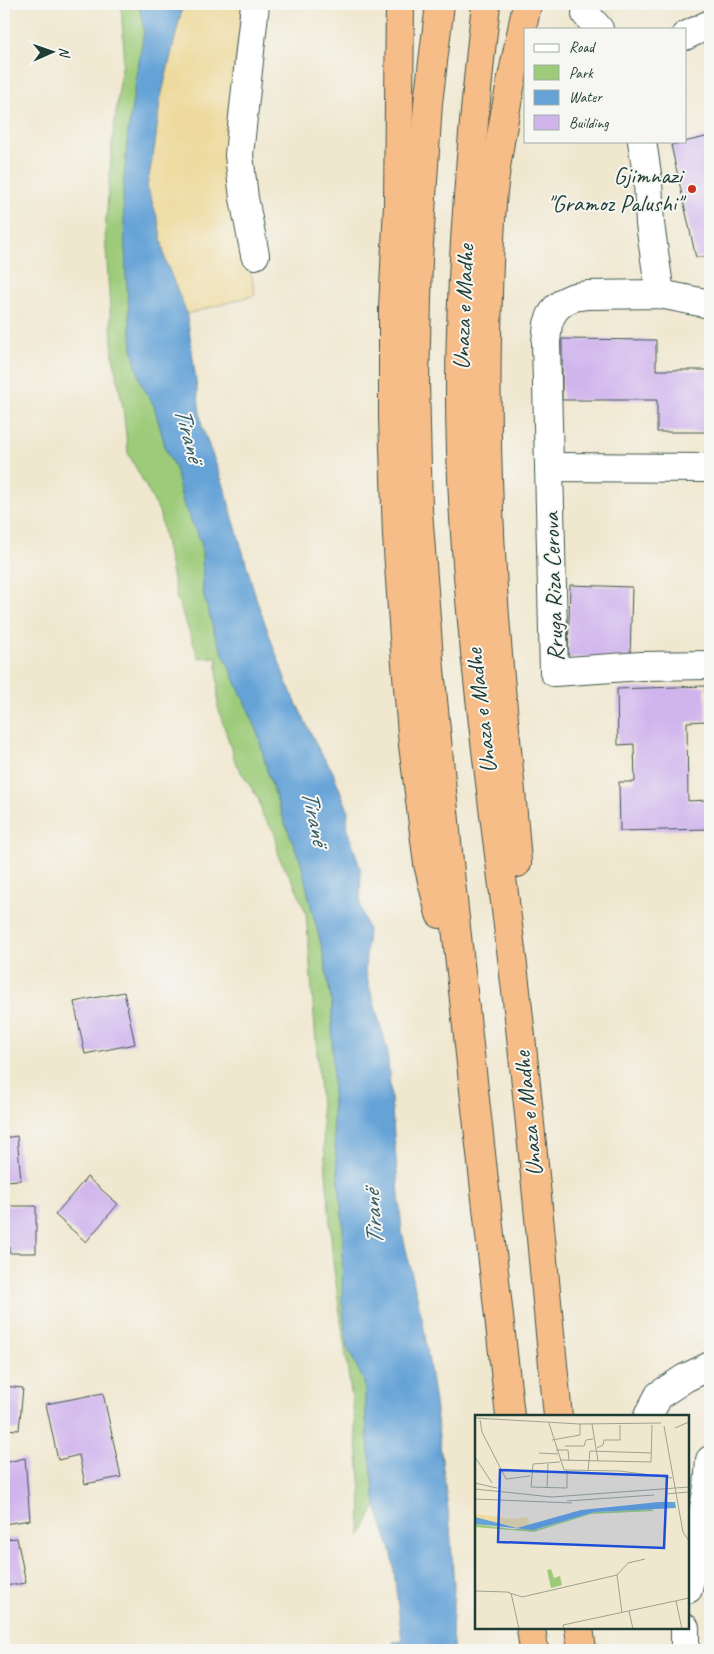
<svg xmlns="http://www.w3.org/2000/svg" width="714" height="1654" font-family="Caveat,sans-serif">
<rect width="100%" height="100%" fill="#f6f6f2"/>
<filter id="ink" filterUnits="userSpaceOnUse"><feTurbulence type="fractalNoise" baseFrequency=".02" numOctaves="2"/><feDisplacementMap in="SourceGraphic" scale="10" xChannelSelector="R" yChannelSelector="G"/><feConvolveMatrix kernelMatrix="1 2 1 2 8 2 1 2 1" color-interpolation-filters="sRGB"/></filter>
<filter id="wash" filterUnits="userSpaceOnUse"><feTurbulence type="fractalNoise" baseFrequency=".0096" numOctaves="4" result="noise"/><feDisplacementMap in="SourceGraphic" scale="20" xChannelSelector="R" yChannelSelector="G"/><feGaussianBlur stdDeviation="1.12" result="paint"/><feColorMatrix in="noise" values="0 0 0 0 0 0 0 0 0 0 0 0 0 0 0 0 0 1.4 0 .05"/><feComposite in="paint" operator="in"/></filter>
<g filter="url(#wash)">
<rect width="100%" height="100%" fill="#f0e7cf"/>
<path fill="#9dcb79" stroke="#5e8456" d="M121 4H139L144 31 128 131 123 194 141 381 154 406 167 453 175 468 183 503 202 545 203 593 215 635 257 730 268 774 285 823 301 862 309 898 323 952 332 1005 333 1124 343 1223 347 1347 364 1381 367 1433 376 1506 360 1537 361 1491 355 1422 333 1262 306 913 294 883 279 858 275 833 263 816 259 800 236 764 218 707 217 657 199 658 177 599 159 511 128 453 123 408 113 356 105 232 113 135 124 52Z"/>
<path fill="#eeda9e" stroke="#868c69" d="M183 4H243L226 130 255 295 187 314 165 260 158 220 147 186 155 144 160 101Z"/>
<path fill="#65a3d7" stroke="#427086" d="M139 4H183L160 101 155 144 147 186 158 220 165 260 187 314 202 427 223 483 257 601 287 684 319 750 332 770 348 810 347 826 361 871 360 905 368 930 365 971 387 1049 402 1232 423 1322 435 1403 450 1526 454 1585 452 1636 454 1650H394L393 1642 402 1641 392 1554 376 1506 367 1433 364 1381 347 1347 342 1298 343 1223 333 1124 332 1005 323 952 309 898 301 862 285 823 268 774 257 730 215 635 203 593 202 544 183 503 175 468 167 453 154 406 140 381 132 348 126 276 123 194 128 131 144 31Z"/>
<g id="blocks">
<g fill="#d0b5ed">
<path d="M710 136V255L696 258 671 145Z"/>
<path d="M562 339 656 340V370H710V432H657V400H562Z"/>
<path d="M570 585 632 587 630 658 568 657Z"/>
<path d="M705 686 706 721 687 722 688 801 707 800 708 829 620 831 619 782H635L634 744 618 745 617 689Z"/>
<path d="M124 992 135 1044 85 1054 74 1002Z"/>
<path d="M17 1136 21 1180 4 1181V1138Z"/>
<path d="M87 1177 118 1204 86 1242 55 1215Z"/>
<path d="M4 1206H36V1253H9V1245H4Z"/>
<path d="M4 1386 23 1388 19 1430 4 1429Z"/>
<path d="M103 1393 121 1477 85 1484 79 1455 58 1460 46 1404Z"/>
<path d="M25 1458 30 1520 4 1524V1463Z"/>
<path d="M17 1538 26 1583 4 1586V1539Z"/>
</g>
</g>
</g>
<g filter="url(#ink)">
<use href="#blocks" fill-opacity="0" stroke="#3e564b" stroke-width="1"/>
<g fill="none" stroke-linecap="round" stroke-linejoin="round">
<defs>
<g id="minor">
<path d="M255 4 239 155 244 198 255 255"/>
<path d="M586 14 599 29"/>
<path d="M685 36 710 24"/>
<path d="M642 141 648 181 650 224 660 294"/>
<path d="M710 304 660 294 587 295 574 297 565 301 556 308 551 316 548 324 546 342 554 672 641 666 710 665"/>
<path d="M549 467 710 468"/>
<path d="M648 1416 659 1395 685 1378 710 1366"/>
<path d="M688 1589 708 1487 710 1460"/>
<path d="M685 1650V1628"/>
</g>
<g id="highway">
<path d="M400 4 398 205 393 308V418L397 536 405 652 413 745 428 864 440 914"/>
<path d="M440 4 428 103 418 259 415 382 418 510 429 659 451 882 510 1416"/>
<path d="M486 4C472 129 461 255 460 381 459 585 492 788 516 991 532 1132 544 1275 558 1416"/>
<path d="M517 863C512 793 504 724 498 655 489 548 485 442 487 334 488 287 489 239 493 192 500 128 515 66 527 4"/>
<path d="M531 1628 534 1650"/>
<path d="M579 1628 582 1650"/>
</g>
</defs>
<use href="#minor" stroke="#3e564b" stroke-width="30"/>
<use href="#highway" stroke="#3e564b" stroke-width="30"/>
<use href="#minor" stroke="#fff" stroke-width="28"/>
<use href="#highway" stroke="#f7bd88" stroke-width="28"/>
</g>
</g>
<circle fill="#c8321e" stroke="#f6f6f2" stroke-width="2" cx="692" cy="189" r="5"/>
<g text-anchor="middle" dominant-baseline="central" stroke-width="4" stroke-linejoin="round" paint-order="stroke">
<g font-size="24" fill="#1f3d34" stroke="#f6f6f2" text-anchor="end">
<text x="682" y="175">Gjimnazi<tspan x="682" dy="28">"Gramoz Palushi"</tspan></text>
</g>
<g font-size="24" fill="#1f3d34" stroke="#f6f6f2">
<text transform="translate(463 307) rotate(-88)">Unaza e Madhe</text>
<text transform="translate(553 587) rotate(-92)">Rruga Riza Cerova</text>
<text transform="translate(481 711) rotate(-97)">Unaza e Madhe</text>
<text transform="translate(528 1114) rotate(-96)">Unaza e Madhe</text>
</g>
<g font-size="25" font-style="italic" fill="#345c65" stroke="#f6f6f2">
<text transform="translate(189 434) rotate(75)">Tiranë</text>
<text transform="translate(315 817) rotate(78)">Tiranë</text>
<text transform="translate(373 1218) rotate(-94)">Tiranë</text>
</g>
</g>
<g transform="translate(475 1415)">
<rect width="214" height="214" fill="#f0e7cf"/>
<path d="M176 94 179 96 116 99 59 117 0 112V109L36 114H62L120 97ZM76 154 79 163 85 161 87 170 76 173 72 155Z" fill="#9dcb79"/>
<path d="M0 99 37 104 53 102 55 109 42 113 9 105 0 102Z" fill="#eeda9e"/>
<path d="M184 87H200L201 93 120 97 58 115 0 109V102L42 113 106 95Z" fill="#65a3d7"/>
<path fill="none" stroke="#9ca391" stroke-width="1" d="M0 3 105 9 186 8M5 5 7 17 31 64 55 61M74 8 89 55 145 56 197 63M117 9 123 46M189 11 208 117 214 126M200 13 214 7M77 25 105 20V9M90 31H109L111 25 118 24M122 33 128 30 129 25H145V10M81 35H93L94 45M64 38 83 39M0 42 17 68M85 45 176 47 177 10M85 47 58 49 56 72 92 73V55M113 56 115 36 177 38M0 68 22 73M72 73 73 49M0 74 77 82 214 72M190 79 214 77M0 84 97 88M92 86 179 80M142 160 147 198M0 176 32 177 47 182 142 160 153 148 170 144M36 178 44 214M201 186 207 214M154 196 158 214M89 214 88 210 214 183"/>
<path fill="#1d4ed8" fill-opacity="0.15" stroke="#1d4ed8" stroke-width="2.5" d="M25 55 192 61 189 133 23 127Z"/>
<rect width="214" height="214" fill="none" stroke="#1f3d34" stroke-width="2.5"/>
</g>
<rect width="714" height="1654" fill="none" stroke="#f6f6f2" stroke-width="20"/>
<rect x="524" y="28" width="162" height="115" fill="#f6f6f2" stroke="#a0aca6"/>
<rect x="534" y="44" width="25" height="8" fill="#ffffff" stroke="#a0aca6"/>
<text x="569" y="52" font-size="15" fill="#1f3d34">Road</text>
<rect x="534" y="65" width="25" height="15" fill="#9dcb79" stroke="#a0aca6"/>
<text x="569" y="78" font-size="15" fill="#1f3d34">Park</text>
<rect x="534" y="90" width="25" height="15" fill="#65a3d7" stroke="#a0aca6"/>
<text x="569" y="102" font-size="15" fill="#1f3d34">Water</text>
<rect x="534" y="115" width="25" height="15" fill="#d0b5ed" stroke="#a0aca6"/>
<text x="569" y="128" font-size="15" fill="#1f3d34">Building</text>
<g transform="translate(52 52) rotate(88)" stroke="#f6f6f2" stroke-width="4" paint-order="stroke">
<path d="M0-4L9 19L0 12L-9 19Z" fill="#1f3d34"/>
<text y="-8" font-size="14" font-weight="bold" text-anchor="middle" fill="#1f3d34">N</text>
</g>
</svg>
